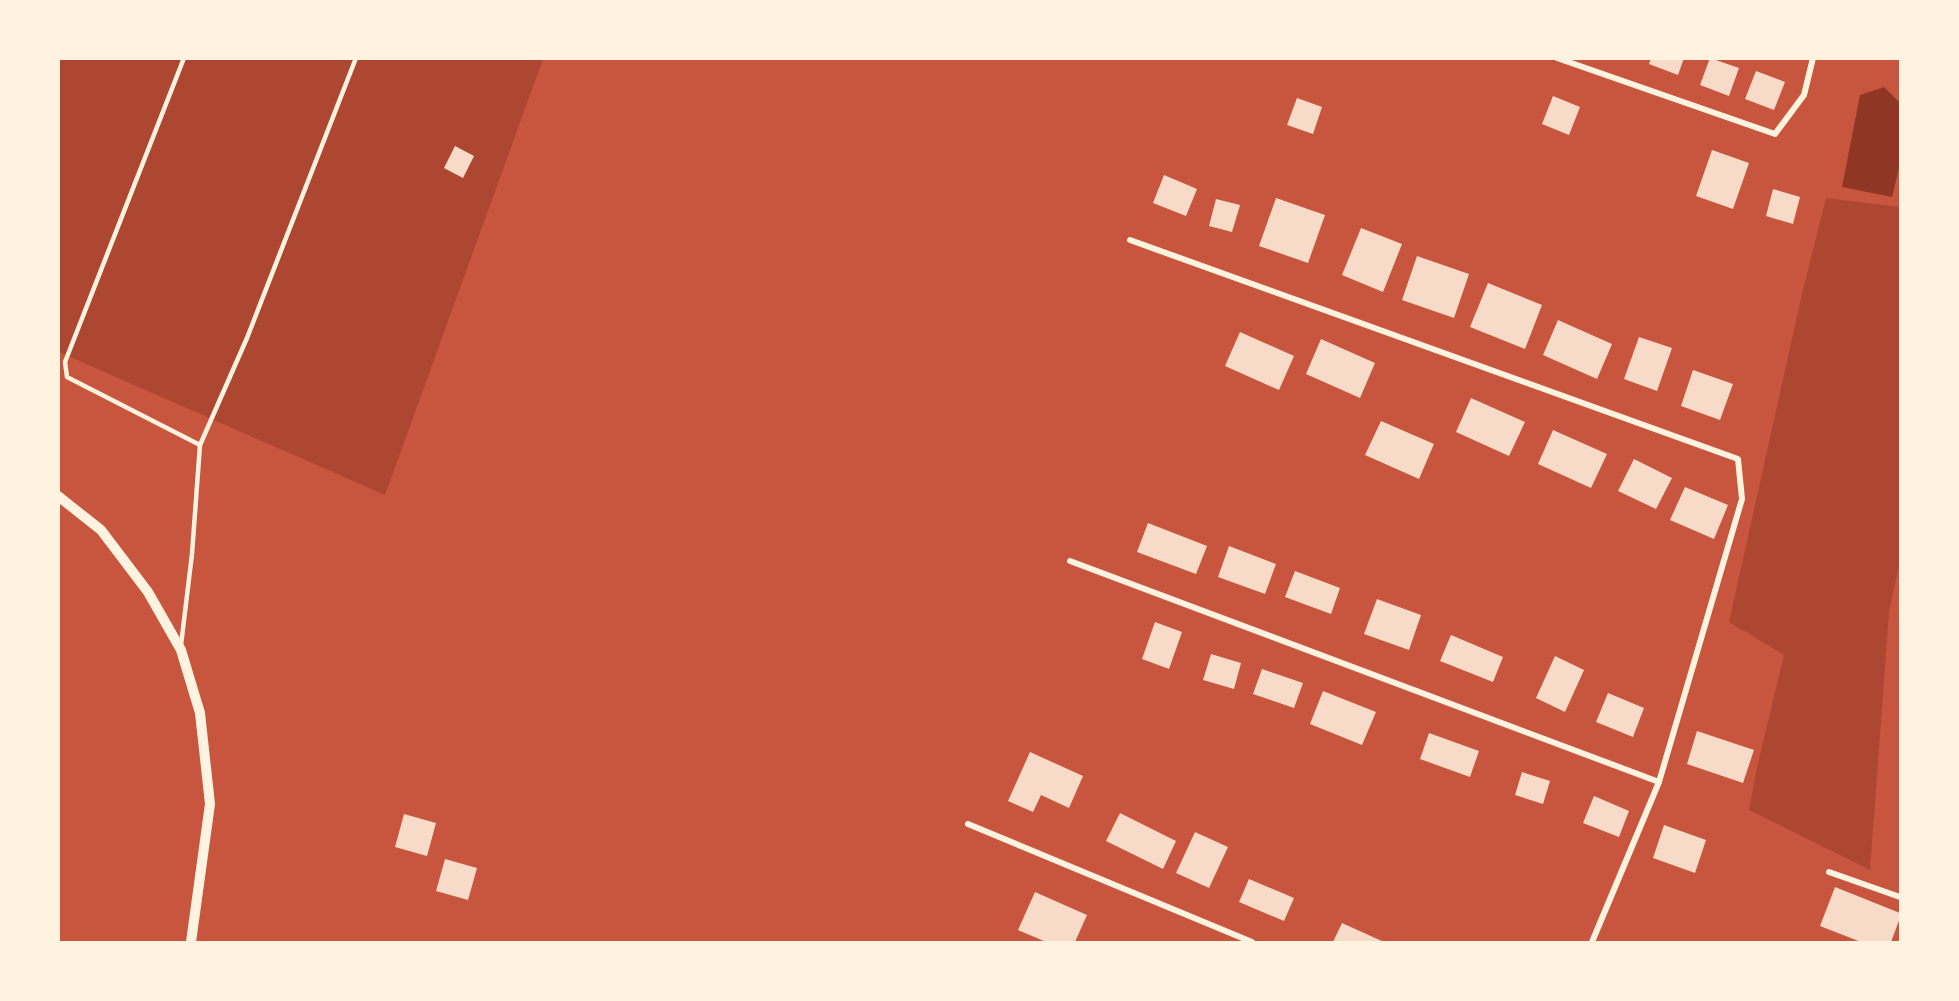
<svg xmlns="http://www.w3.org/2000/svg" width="1959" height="1001" font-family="'Work Sans',sans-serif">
<rect width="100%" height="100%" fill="#c8553d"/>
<g fill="#ae4732">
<path d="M59 59H543L385 495 59 352Z"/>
<path d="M1826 198 1900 207V560L1889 612 1870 870 1749 810 1758 763 1784 655 1729 622 1802 294Z"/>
</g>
<path fill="#8f3625" d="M1884 87 1900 103V164L1892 197 1842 187 1860 95Z"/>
<g fill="#f7dbc8">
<path d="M1651 58H1684L1678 75 1649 64Z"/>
<path d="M1710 58 1739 68 1729 96 1700 85Z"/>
<path d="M1756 71 1785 82 1774 110 1745 99Z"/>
<path d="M1553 96 1580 107 1569 135 1542 124Z"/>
<path d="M1297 98 1322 107 1313 134 1287 125Z"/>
<path d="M455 146 474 156 463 178 444 168Z"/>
<path d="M1712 150 1749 163 1733 209 1696 196Z"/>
<path d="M1164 175 1197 189 1186 216 1153 203Z"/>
<path d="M1773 189 1800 197 1793 224 1766 216Z"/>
<path d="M1276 198 1325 215 1308 263 1259 246Z"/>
<path d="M1216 199 1240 205 1232 232 1209 226Z"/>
<path d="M1361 228 1402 244 1383 292 1342 275Z"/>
<path d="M1417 256 1469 274 1454 318 1402 300Z"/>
<path d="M1488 283 1542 305 1525 349 1470 327Z"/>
<path d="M1558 320 1612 344 1597 379 1543 355Z"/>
<path d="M1240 332 1294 356 1279 390 1225 366Z"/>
<path d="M1639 337 1672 348 1657 391 1624 379Z"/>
<path d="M1321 339 1375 363 1360 398 1306 374Z"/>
<path d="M1693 370 1733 384 1720 420 1681 406Z"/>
<path d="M1471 398 1525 422 1509 456 1456 432Z"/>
<path d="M1381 421 1434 444 1419 479 1365 455Z"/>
<path d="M1553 430 1607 454 1591 488 1538 464Z"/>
<path d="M1634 459 1672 478 1656 509 1618 491Z"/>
<path d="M1685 487 1728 505 1714 539 1670 520Z"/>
<path d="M1148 523 1207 546 1196 574 1137 552Z"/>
<path d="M1229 546 1276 564 1265 594 1218 577Z"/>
<path d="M1295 571 1340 588 1331 614 1285 597Z"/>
<path d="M1377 599 1421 615 1409 650 1364 634Z"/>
<path d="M1155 622 1182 632 1169 669 1142 659Z"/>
<path d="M1451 635 1503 657 1493 682 1440 661Z"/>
<path d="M1211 654 1241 663 1234 689 1203 680Z"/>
<path d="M1555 656 1584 670 1565 712 1536 698Z"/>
<path d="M1262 669 1303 683 1294 708 1253 694Z"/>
<path d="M1323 691 1376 712 1362 745 1310 724Z"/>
<path d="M1608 693 1644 708 1633 737 1596 722Z"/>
<path d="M1697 731 1754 750 1743 783 1687 764Z"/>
<path d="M1429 733 1479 751 1470 777 1420 759Z"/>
<path d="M1030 752 1083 776 1069 808 1041 795 1033 812 1008 801Z"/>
<path d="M1522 772 1550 781 1543 804 1515 795Z"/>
<path d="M1594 796 1629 811 1619 837 1583 823Z"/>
<path d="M1120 813 1176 841 1163 869 1106 841Z"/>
<path d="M404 814 436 823 427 856 395 847Z"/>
<path d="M1664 825 1706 840 1695 873 1653 858Z"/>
<path d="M1195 832 1228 847 1209 888 1176 873Z"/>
<path d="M445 859 477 868 468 900 436 891Z"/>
<path d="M1249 879 1294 898 1284 921 1239 902Z"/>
<path d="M1835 887 1900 913V918L1891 942H1861L1820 926Z"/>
<path d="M1035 892 1087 915 1075 942H1046L1018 930Z"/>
<path d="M1342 923 1384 942H1333Z"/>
</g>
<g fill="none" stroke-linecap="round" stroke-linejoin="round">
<g stroke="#fff3e0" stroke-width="4.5">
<path d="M184 58 65 362 67 377 200 445"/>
<path d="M181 645 192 554 200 445 247 338 356 58"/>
</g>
<g stroke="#fff3e0" stroke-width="6">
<path d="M1557 58 1775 134 1804 95 1813 58"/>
<path d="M1130 240 1738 459 1742 499 1659 782 1592 942"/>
<path d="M1070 561 1659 782"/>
<path d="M968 824 1252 942"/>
<path d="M1829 872 1900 897"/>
</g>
<path stroke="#fff3e0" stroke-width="10" d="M58 496 101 530 148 592 181 650 200 713 210 804 191 942"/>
</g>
<rect width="1959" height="1001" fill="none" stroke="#fff3e0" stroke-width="120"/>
</svg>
